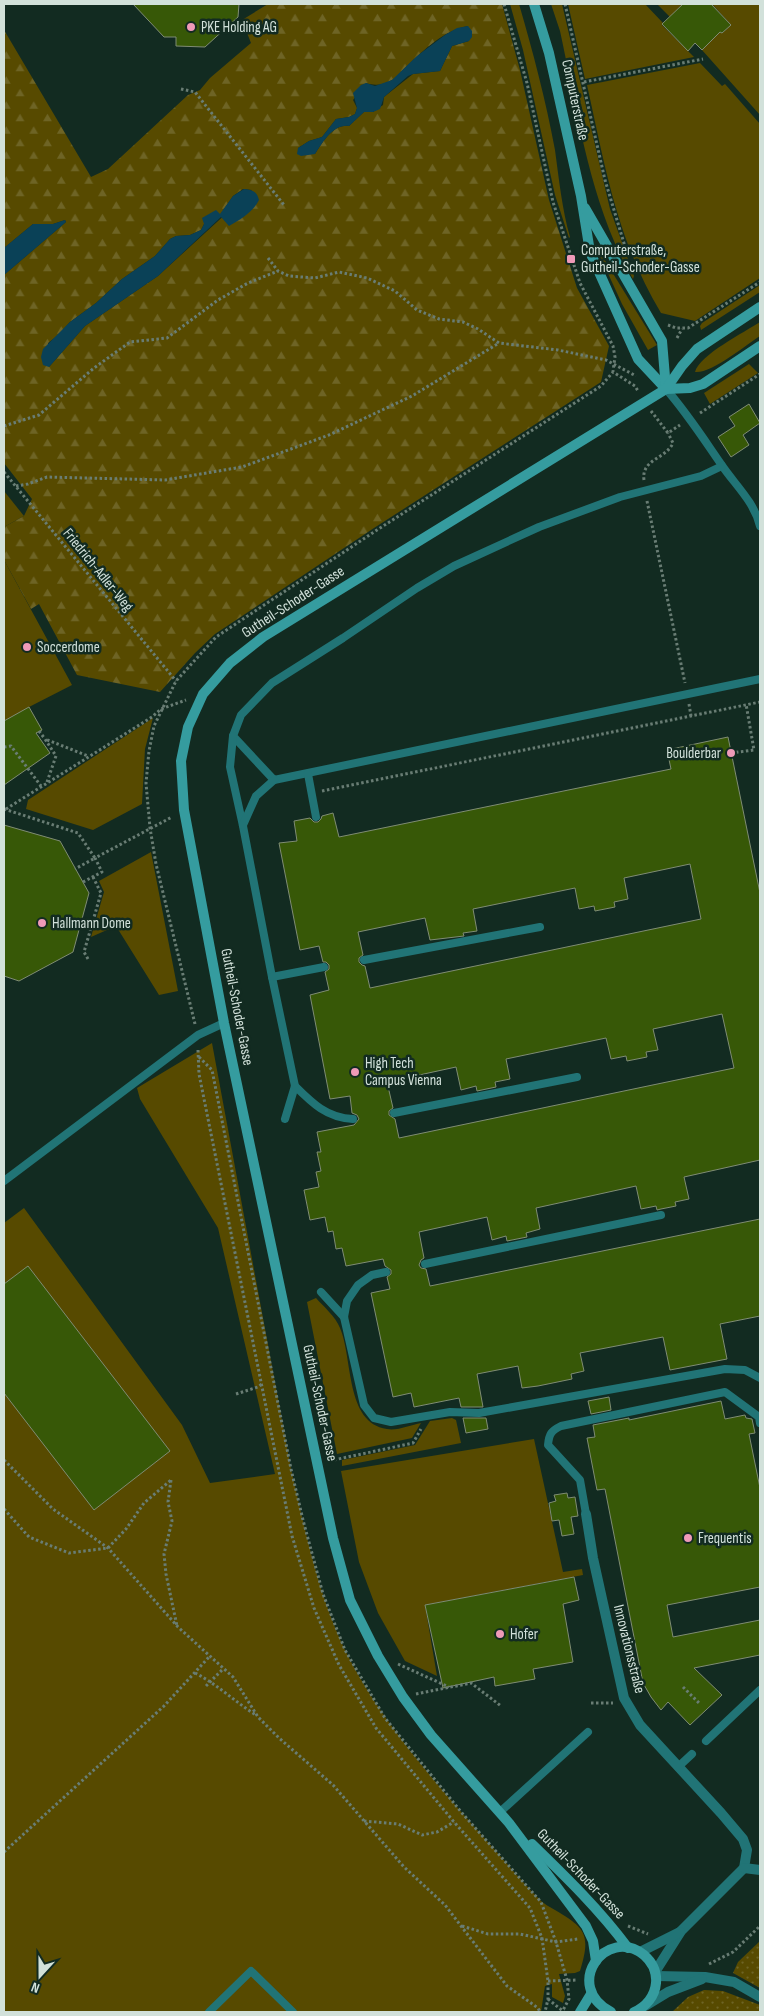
<svg xmlns="http://www.w3.org/2000/svg" width="764" height="2016" font-family="'Sofia Sans Condensed',sans-serif">
<defs>
<pattern id="forest-firs" width="22" height="20" patternUnits="userSpaceOnUse" patternTransform="scale(1.25)"><rect width="22" height="20" fill="#574a00"/><path d="M5 1l3.5 6h-7zM16 11l3.5 6h-7z" fill="#6e6425"/></pattern>
<pattern id="garden-dots" width="8" height="8" patternUnits="userSpaceOnUse" patternTransform="scale(1.25)"><rect width="8" height="8" fill="#574a00"/><path d="M2 2h.1M6 6h.1" fill="none" stroke="#6e6425" stroke-width="1.8" stroke-linecap="round"/></pattern>
</defs>
<rect width="100%" height="100%" fill="#122b21"/>
<g fill="#574a00">
<path d="M510 4H519C533 52 546 101 555 150 559 179 562 209 570 237L569 238 555 195 523 50Z"/>
<path d="M551 4H562L610 209 634 276 633 279C590 205 578 114 560 31Z"/>
<path d="M568 4H645L663 23 662 25 694 57 585 79Z"/>
<path d="M657 4H683L670 17Z"/>
<path d="M707 4H760V115L702 50 720 32 722 33 731 25 712 4 710 6Z"/>
<path d="M700 63 722 86 725 84 760 124V278L695 321 661 313C617 240 605 166 587 85Z"/>
<path d="M601 254 657 345 648 350 622 304 600 256Z"/>
<path d="M760 285V292L701 330 700 326 702 323Z"/>
<path d="M760 322V336C746 345 711 374 695 372 699 355 745 332 760 322Z"/>
<path d="M749 364 758 373 710 404 704 393Z"/>
<path d="M4 491 24 516 4 527Z"/>
<path d="M4 560 72 685 29 707 42 730 20 742 9 724 4 726Z"/>
<path d="M153 718 145 749 142 804 93 830 26 809 28 800Z"/>
<path d="M151 852 178 991 159 995 116 926 91 937 104 892 99 881Z"/>
<path d="M212 1043 291 1469C305 1529 318 1594 345 1650 381 1723 441 1789 494 1849 509 1866 524 1884 540 1900 544 1904 550 1907 555 1910 586 1928 591 1935 580 1971L575 1973 559 1974 565 1996 563 2003 552 1997V1984L545 1986 541 2012H4V1223L24 1208 182 1425 210 1483 275 1474 218 1228 140 1099 137 1088Z"/>
<path d="M316 1298C323 1306 336 1317 340 1328 353 1358 345 1423 387 1429 397 1431 411 1425 421 1423L412 1438 337 1454 307 1302Z"/>
<path d="M452 1418 456 1420 461 1443 342 1466V1460L415 1445 430 1421Z"/>
<path d="M534 1439 563 1572 582 1569 583 1575 425 1605 437 1676 405 1661 378 1613 359 1562 341 1471Z"/>
</g>
<path fill="url(#forest-firs)" fill-rule="evenodd" d="M268 4H502L520 70 549 200 577 288 609 346 601 382 374 528 215 634 195 653 160 692 77 675 39 604 31 609 4 560V527L24 516 32 499 4 463V275L66 222 65 220 53 224H33L4 248V30L91 177 108 169 188 95 200 90 210 78 251 43 242 20ZM468 26 469 41 452 46 440 71 413 74 384 97 383 105 373 112H364L349 126C333 124 323 142 315 154L298 148 309 141 322 137 336 119 349 117 355 114 357 108 353 100 366 83C375 86 384 85 392 80 397 77 402 70 407 66 424 50 444 30 468 26ZM243 189 252 190 158 276 85 326 49 367 48 343 57 336 70 322 96 303 122 279 155 256 170 239 176 236 190 235 201 230 204 224 220 215 233 196Z"/>
<g fill="url(#garden-dots)">
<path d="M760 1941V1988L733 1973 738 1962Z"/>
<path d="M704 1990 723 1991 760 2005V2012H672L688 1997Z"/>
</g>
<g fill="#0a4157">
<path d="M468 26 472 31V37L469 41 452 46 440 71 413 74 408 76 384 97 380 109 373 112H364L349 126C333 124 323 142 315 154L301 156 297 154 298 148 309 141 322 137 336 119 349 117 355 114 357 108 353 93 361 85 366 83 375 86 392 80 417 56 445 35 457 28Z"/>
<path d="M244 189C252 190 257 191 259 200 253 212 241 219 229 226L221 217 158 276 85 326 49 367 43 365 41 357 43 349 70 322 96 303 122 279 155 256 170 239 176 236 190 235 201 230 204 224 202 218 216 210 220 214 233 196Z"/>
<path d="M65 220 66 222 4 275V248L33 224H53Z"/>
</g>
<g fill="#375807" stroke="#7f8c74" fill-rule="evenodd">
<path d="M133 4H239L238 17 205 47 176 46V37H164Z"/>
<path d="M683 4H711L731 25 722 33 720 32 702 50 695 43 688 51 662 24Z"/>
<path d="M749 404 760 423 743 435 749 445 731 457 718 437 735 426 729 417Z"/>
<path d="M29 707 42 730 36 733 50 753 4 785V721Z"/>
<path d="M728 737 760 893V1160L684 1177 689 1199 675 1202 676 1206 661 1209 657 1210 656 1206 641 1209 636 1186 536 1208 540 1229 526 1233 527 1237 507 1241 506 1236 492 1240 487 1217 419 1232 424 1258 421 1260 419 1265 421 1268 426 1269 430 1286 760 1219V1316L720 1324 727 1359 670 1370 663 1337 580 1353 584 1371 571 1374 572 1379 538 1386 522 1388 518 1366 477 1374 483 1407H461L459 1398 414 1407 411 1393 393 1397 371 1293 390 1289 387 1277 391 1274V1270L385 1266 383 1259 346 1266 342 1248 336 1249 333 1231 328 1232 325 1217 310 1220 304 1190 319 1187 316 1172 321 1171 317 1152H321L317 1132 354 1125 359 1119 357 1115 352 1113 350 1096 330 1099 310 995 329 990 325 972 329 969V965L326 962H323L319 946 300 950 279 843 297 841 294 821 310 818 314 822H318L321 819 322 816 333 813 339 837 671 769 667 750ZM690 864 701 919 370 988 365 966 362 965 359 962V958L363 955 358 932 425 918 430 940 464 936 463 933 477 931 473 909 575 888 579 909 594 906 595 911 615 907 614 902 628 899 624 878ZM722 1014 734 1068 399 1138 395 1119 389 1115V1111L393 1108 387 1082 456 1067 461 1090 476 1086 477 1091 496 1087 495 1082 510 1079 506 1059 606 1038 611 1059 626 1056 627 1061 647 1057 646 1052 658 1050 653 1029Z"/>
<path d="M4 825 60 841 89 893 73 952 19 981 4 976Z"/>
<path d="M28 1266 170 1451 94 1510 4 1393V1284Z"/>
<path d="M609 1397 611 1410 591 1414 588 1401Z"/>
<path d="M721 1401 725 1419 745 1415 746 1418 752 1419 755 1433 749 1434 760 1488V1587L667 1605 673 1637 760 1620V1655L694 1668 722 1695 690 1725 668 1702 661 1710 651 1697 643 1683 605 1489 597 1490 587 1438 595 1437 593 1425 629 1418V1420Z"/>
<path d="M463 1418H486L488 1429 466 1433Z"/>
<path d="M567 1493 568 1498 575 1497 578 1516 571 1517 574 1534 562 1536 559 1520 552 1521 549 1503 556 1501 554 1495Z"/>
<path d="M574 1577 579 1600 563 1604 573 1662 533 1669 535 1679 495 1686 494 1677 443 1688 425 1605Z"/>
</g>
<g fill="none" stroke-linecap="round" stroke-linejoin="round">
<g stroke="#697d74" stroke-width="3" stroke-dasharray="2.5 2.5" stroke-linecap="butt">
<path d="M504 4 527 83 553 202 580 283 613 346 615 357 613 371"/>
<path d="M565 4 605 180 626 250"/>
<path d="M584 82 703 59"/>
<path d="M181 89 195 92 284 205"/>
<path d="M268 258 278 271 289 276 315 278 339 272 367 278 395 291 417 310 439 319 463 322 478 329 499 343 558 350 606 360 636 376"/>
<path d="M668 325 676 328H688L760 282"/>
<path d="M677 338 682 329"/>
<path d="M651 411 668 433 680 425"/>
<path d="M700 413 760 374"/>
<path d="M4 426 39 415 94 368 130 342 167 338 218 300 248 283 278 271"/>
<path d="M4 472 176 681"/>
<path d="M644 480C641 459 666 459 673 443L668 433"/>
<path d="M16 486 28 484 47 477 165 480 242 467 329 435 412 396 499 343"/>
<path d="M647 501 685 683"/>
<path d="M689 704 691 716"/>
<path d="M39 731 45 739"/>
<path d="M4 747 11 746 41 786"/>
<path d="M731 753 754 750 746 704"/>
<path d="M47 782 56 756 45 739 88 756"/>
<path d="M322 791 760 702"/>
<path d="M4 809 78 833 95 858 75 869"/>
<path d="M6 809 152 717 161 709 186 700"/>
<path d="M83 882 102 872 95 858 172 817"/>
<path d="M88 959 84 952 101 893 93 877"/>
<path d="M195 1024 156 864 150 828 146 783 149 751 154 726 176 681 216 637 377 530 601 386 613 372 635 386 638 391"/>
<path d="M198 1050 199 1074 292 1536 314 1608 339 1665 376 1728 454 1822 530 1908 542 1938 548 1981V1999L545 2012"/>
<path d="M199 1057 212 1070 291 1469 303 1520 323 1594 345 1650 385 1718 462 1813 541 1902 556 1942 567 1980 569 1999 562 2012"/>
<path d="M236 1394 258 1387 263 1383"/>
<path d="M4 1460 53 1509 108 1548 178 1627 233 1677 258 1717 279 1738 333 1785 404 1867 445 1905 507 1986 538 2008 540 2012"/>
<path d="M329 1461 413 1443 421 1429"/>
<path d="M171 1480 168 1502 172 1521 164 1554 166 1574 177 1626"/>
<path d="M4 1509 29 1537 69 1553 108 1548 126 1529 144 1503 171 1480"/>
<path d="M398 1664 449 1687"/>
<path d="M195 1673C217 1684 235 1702 256 1715"/>
<path d="M206 1686 223 1669"/>
<path d="M683 1687 700 1704"/>
<path d="M416 1694 471 1683 501 1706"/>
<path d="M591 1703H613"/>
<path d="M364 1821 398 1824 422 1835 437 1832 454 1822"/>
<path d="M4 1852 164 1706 209 1657"/>
<path d="M462 1926 488 1934H520L556 1942 578 1939"/>
<path d="M628 1926 648 1934"/>
<path d="M709 1964 733 1952 760 1926"/>
<path d="M548 1981 577 1980"/>
<path d="M548 1999 564 2012"/>
</g>
<g stroke="#217476" stroke-width="8">
<path d="M666 389C687 413 703 438 721 464 734 484 754 501 760 526"/>
<path d="M722 466 701 476 620 497 539 527 454 566 417 588 343 638 272 683 241 715 233 736 274 780 760 679"/>
<path d="M233 736 230 767 243 826 272 977 295 1086 285 1119"/>
<path d="M308 774 316 817"/>
<path d="M243 825 256 796 274 780"/>
<path d="M364 960 540 927"/>
<path d="M272 977 324 967"/>
<path d="M295 1086C312 1103 327 1118 353 1119"/>
<path d="M394 1113 577 1077"/>
<path d="M4 1181 198 1035 224 1023"/>
<path d="M425 1264 661 1215"/>
<path d="M386 1272 372 1275 358 1285 347 1301 344 1317 364 1405 374 1418 391 1422 450 1412 479 1413 725 1369 745 1370 760 1378"/>
<path d="M321 1292 344 1317"/>
<path d="M586 1514 580 1480 548 1445C549 1434 551 1431 561 1426L725 1392 759 1417 760 1423"/>
<path d="M706 1741 760 1690"/>
<path d="M678 1767 692 1754"/>
<path d="M500 1812 588 1732"/>
<path d="M209 2012 251 1971 293 2012"/>
</g>
<g stroke="#217476" stroke-width="10">
<path d="M586 1514 593 1558 624 1698 640 1725 721 1813 743 1839 747 1850 744 1868 681 1931 655 1972"/>
<path d="M744 1868 760 1870"/>
<path d="M640 1952 680 1932"/>
<path d="M656 1976 705 1977 734 1982 760 1997"/>
<path d="M645 2006 668 1992 702 1979"/>
</g>
<g stroke="#359c9f" stroke-width="10">
<path d="M534 4 549 53 581 196 590 252 638 359 666 389"/>
<path d="M585 208 662 341 666 389"/>
<path d="M666 389 690 388 703 384 760 346"/>
<path d="M532 1844C566 1877 600 1910 628 1948"/>
<path d="M596 1961 593 1941 586 1926 509 1823 431 1735 403 1697 378 1656 350 1600 333 1538 224 1023 184 810 181 761 188 727 203 694 230 663 263 637 666 389 682 366 697 349 760 307"/>
<path d="M580 2012 591 1994"/>
<path d="M611 2012C562 1986 606 1925 644 1955 652 1962 657 1972 656 1983 655 1996 646 2007 634 2012"/>
</g>
</g>
<g fill="#ef9ab8" stroke="#122b21" stroke-width="2">
<circle cx="191" cy="27" r="5"/>
<rect x="566" y="254" width="10" height="10" rx="2.5"/>
<circle cx="27" cy="647" r="5"/>
<circle cx="731" cy="753" r="5"/>
<circle cx="42" cy="923" r="5"/>
<circle cx="355" cy="1072" r="5"/>
<circle cx="688" cy="1538" r="5"/>
<circle cx="500" cy="1634" r="5"/>
</g>
<g text-anchor="middle" dominant-baseline="central" stroke-width="5" stroke-linejoin="round" paint-order="stroke">
<g font-size="15" fill="#d2e1da" stroke="#122b21" text-anchor="start">
<text x="201" y="27">PKE Holding AG</text>
<text x="581" y="250">Computerstraße,<tspan x="581" dy="17">Gutheil-Schoder-Gasse</tspan></text>
<text x="37" y="647">Soccerdome</text>
<text x="721" y="753" text-anchor="end">Boulderbar</text>
<text x="52" y="923">Hallmann Dome</text>
<text x="365" y="1063">High Tech<tspan x="365" dy="17">Campus Vienna</tspan></text>
<text x="698" y="1538">Frequentis</text>
<text x="510" y="1634">Hofer</text>
</g>
<g font-size="15" fill="#d2e1da" stroke="#122b21">
<text transform="translate(575 100) rotate(78)">Computerstraße</text>
<text transform="translate(98 570) rotate(51)">Friedrich-Adler-Weg</text>
<text transform="translate(293 602) rotate(-33)">Gutheil-Schoder-Gasse</text>
<text transform="translate(237 1007) rotate(79)">Gutheil-Schoder-Gasse</text>
<text transform="translate(320 1403) rotate(78)">Gutheil-Schoder-Gasse</text>
<text transform="translate(629 1649) rotate(76)">Innovationsstraße</text>
<text transform="translate(581 1874) rotate(46)">Gutheil-Schoder-Gasse</text>
</g>
</g>
<rect width="764" height="2016" fill="none" stroke="#d2e1da" stroke-width="10"/>
<g transform="translate(40 1976) rotate(201)" stroke="#122b21" stroke-width="4" paint-order="stroke">
<path d="M0-4L9 19L0 12L-9 19Z" fill="#d2e1da"/>
<text y="-8" font-size="14" font-weight="bold" text-anchor="middle" fill="#d2e1da">N</text>
</g>
</svg>
